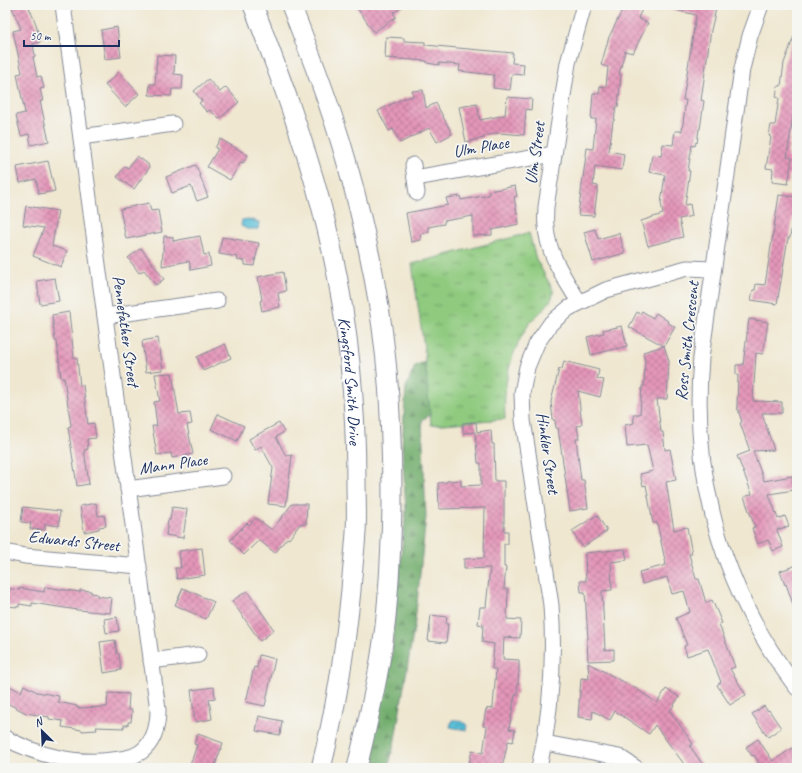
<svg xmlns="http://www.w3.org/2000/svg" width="802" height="773" font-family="Caveat,sans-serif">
<defs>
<pattern id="forest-firs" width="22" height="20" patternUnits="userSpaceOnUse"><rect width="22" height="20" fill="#73ae6e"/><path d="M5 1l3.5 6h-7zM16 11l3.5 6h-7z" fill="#5e8e5e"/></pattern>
<pattern id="park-tufts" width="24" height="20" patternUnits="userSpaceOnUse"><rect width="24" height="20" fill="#8fca7f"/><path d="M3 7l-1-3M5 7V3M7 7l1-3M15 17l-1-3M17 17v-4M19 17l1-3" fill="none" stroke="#74a46b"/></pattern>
<pattern id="water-ripples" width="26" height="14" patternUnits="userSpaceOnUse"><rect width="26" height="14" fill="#5ac0d8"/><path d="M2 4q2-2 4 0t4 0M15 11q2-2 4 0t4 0" fill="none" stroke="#4a9cb2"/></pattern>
<pattern id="building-cross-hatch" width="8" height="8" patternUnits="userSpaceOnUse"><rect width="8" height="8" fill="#e496b9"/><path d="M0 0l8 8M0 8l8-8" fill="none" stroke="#b87b9a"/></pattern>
</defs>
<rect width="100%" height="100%" fill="#f6f6f2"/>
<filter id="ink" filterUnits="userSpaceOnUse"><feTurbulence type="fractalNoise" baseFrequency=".025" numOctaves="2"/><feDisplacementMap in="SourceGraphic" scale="8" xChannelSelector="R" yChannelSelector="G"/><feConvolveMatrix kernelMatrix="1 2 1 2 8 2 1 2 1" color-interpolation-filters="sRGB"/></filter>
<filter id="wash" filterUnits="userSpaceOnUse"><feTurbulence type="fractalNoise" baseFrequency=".012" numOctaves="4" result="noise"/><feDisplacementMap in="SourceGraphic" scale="16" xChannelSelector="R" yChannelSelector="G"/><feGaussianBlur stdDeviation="0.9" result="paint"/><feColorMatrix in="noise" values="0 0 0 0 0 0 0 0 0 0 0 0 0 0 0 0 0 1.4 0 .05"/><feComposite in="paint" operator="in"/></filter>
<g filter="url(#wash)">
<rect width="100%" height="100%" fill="#efe7d0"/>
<path fill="url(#forest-firs)" stroke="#476e66" d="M434 358 440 409 422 420 426 517 415 622 394 745 388 768H367L392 656 394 621 406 510 402 445 406 387 415 366Z"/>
<path fill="url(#park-tufts)" stroke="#557c6e" d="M529 233 536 259 553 290C555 303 534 316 527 327 509 356 503 385 505 419L431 425 424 348 412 264Z"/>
<g fill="url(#water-ripples)" stroke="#3a789b">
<path d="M248 219 259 222 258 229H247L241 226 242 220Z"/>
<path d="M452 720H457L467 724 466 730 450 727Z"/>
</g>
<g id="blocks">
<g fill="url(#building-cross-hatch)">
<path d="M11 5H28L36 24 40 42 33 44 35 56 33 57 37 77 41 76 44 88 40 89 43 101H40L49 141 31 145 29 134 21 136 16 115 25 113 17 74 22 73 13 31 21 29Z"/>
<path d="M355 5H405L393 13 396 17 374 32Z"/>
<path d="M625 5H644L638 18 648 23 633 53 625 51 619 74 621 75 618 107H616L614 121H613L609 151 624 154 622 170 595 166 593 185 598 186 594 216 578 215 587 148 593 149 596 119H591L593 93 599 94 600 86 606 87 608 67 601 65 609 37Z"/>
<path d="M671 5H713L712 9H716L711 30 701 100 704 101 700 129H699L697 143 696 142 695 146 692 145 688 171H690L685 205 690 204 692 216 679 219 683 237 648 246 641 221 663 214 661 203 665 175 649 172 651 161 652 155 661 156 663 144 673 145 675 131H682L686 100H683L696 15 671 9Z"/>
<path d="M117 27 121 57 105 59 101 30Z"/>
<path d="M796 31 797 89 787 157 792 158 788 184 772 182 773 169 766 168 771 137 769 136 771 125H775L779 98 776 97 778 86H781L784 63Z"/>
<path d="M386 37 404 38V41L425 42V45L513 53 512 63 524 64 523 75 512 74 510 90 493 88 494 75 459 71 460 65 439 63V65L427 63V61L385 58Z"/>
<path d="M157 55 175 56 174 74 183 75 182 89H172L171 96 149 95 150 84H155Z"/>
<path d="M119 72 139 94 125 107 105 85Z"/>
<path d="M208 79 220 92 226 87 239 102 219 119 210 110 207 112 199 103 202 101 194 91Z"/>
<path d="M423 90 426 108 436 103 452 134 437 142 429 128 400 143 393 129 389 131 378 111 402 99 413 96 412 91Z"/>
<path d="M507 97 532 99 531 110 526 109 524 135 499 133 484 136V138L466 142 459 107 477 104 480 120 505 115Z"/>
<path d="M220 139 248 155 243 163 241 162 230 180 207 167 218 149 215 148Z"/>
<path d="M137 156 148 164 149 168 134 189 117 177 125 166 128 168Z"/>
<path d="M48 161 55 191 39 194 36 179 20 183 17 167Z"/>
<path d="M196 165 208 197 197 201 191 186 172 193 166 177Z"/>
<path d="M515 186 517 196 514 197 519 224 492 230V235L473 236V216L444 221V224L428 227 429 232 420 234 421 240 411 242 406 213 448 205 446 198 460 196 461 200 489 195V191Z"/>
<path d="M779 195 796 197 790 238H788L777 304 751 300 753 290H755L756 284 765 285Z"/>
<path d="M149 203 151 211 158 210 162 232 126 239 120 209Z"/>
<path d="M26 206 58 211 52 246 67 251 61 267 33 256 44 228 23 225Z"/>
<path d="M595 229 598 239 619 233 625 253 593 262 584 232Z"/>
<path d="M164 236 173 237V241L200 236 204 255 209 254 211 266 191 270 189 261 162 266Z"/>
<path d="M222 237 259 243 254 266 245 265V261L237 260 238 257 219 254Z"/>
<path d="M141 248 164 279 156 285 144 270 139 273 128 258Z"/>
<path d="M283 272 286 291 278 293 280 307 262 311 260 301 262 300 258 277Z"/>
<path d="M55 278 59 301 40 304 37 281Z"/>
<path d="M642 311 653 318 656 313 668 321 667 322 675 327 664 346 669 361 667 399H657L661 432H663L665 450 670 449 676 480 666 482 674 530 687 527 692 554H689L696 579H699L706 603 712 600 722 623 719 624 735 667 730 669 746 695 730 705 717 685 721 682 708 649 687 656 684 646 687 645 676 618 690 612 684 591 672 594 667 577 642 584 639 572 666 565 657 523H653L646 485 643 486 640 474 653 471 647 445 627 447 625 425 634 423 633 414H640L642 386H644L645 361 643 352 664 346 629 327 637 312 640 314Z"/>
<path d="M69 312 74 358H77L80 386 83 385 88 424 94 423 96 438 87 439 88 449 84 450 89 484 77 486 68 427 71 426 64 378H61L57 341H55L52 315Z"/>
<path d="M749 319 768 322 763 354 756 353 753 401 782 402V413H762L774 450 753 451 764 481 792 476 794 490 769 494 778 519 785 516 789 526 777 530 783 547 773 551 768 540 758 544 752 528 755 527 744 497 752 494 737 456 750 451 740 423 742 422 737 407 738 375H736V365H743Z"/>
<path d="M622 326 627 346 591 355 587 337 604 333 603 330Z"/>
<path d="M158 338 163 370 146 372 142 341Z"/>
<path d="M225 344 231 358 203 371 197 357Z"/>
<path d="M564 361 599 370 597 379 604 380 600 397 578 391 582 425 577 426 579 439H576L581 480H584L588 508 570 511 558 428H556L555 420H553L551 402 559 369 562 370Z"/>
<path d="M172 373 179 414 190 413 192 424 187 425 193 454 172 458 171 453 157 455 152 426H157L154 402 160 401 155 374Z"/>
<path d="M218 414 244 426 237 441 211 429Z"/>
<path d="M476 422 477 432 491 430 492 444H494L495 481H504V531H508V544H504V567H506L504 589H508L507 619 521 620 520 638 504 637 503 659 519 660V670L517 695H515L509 729 515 730 513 742 508 741 502 768H468L472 750 483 753 487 727 483 726 486 709 493 708 496 669H492L494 644 482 642 483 625 478 624 480 607H486L490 568 464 569V559L484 558 485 508 439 509 438 483 447 482V481L461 480V486L481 485V463H478L475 432 463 433V423Z"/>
<path d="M279 423 284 432 276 437 286 456 292 455 286 506 268 504 273 468 261 446 255 450 249 439Z"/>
<path d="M96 503 98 516 104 515 106 526 99 527V529L84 532 80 506Z"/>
<path d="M292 504H307L306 524H300L289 539 287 538 275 553 259 540 244 555 230 540 247 523 249 525 256 518 272 530Z"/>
<path d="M23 507 60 511 59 526 45 524V530L30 529 31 523 21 522Z"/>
<path d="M172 507 187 509 183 538 166 535 168 520H170Z"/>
<path d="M597 515 607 531 583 547 572 531Z"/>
<path d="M202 548 205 575 177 579 175 568H181L179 551Z"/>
<path d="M625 549 627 560 611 562 612 590 602 591 605 650 614 649V660L588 661 587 639H588L585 592H581L580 581H586L585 553Z"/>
<path d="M797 565V610H795L786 584 785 585 780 571Z"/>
<path d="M45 587 80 592V590L91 591V593L97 594V596L112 598 110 613 78 610 32 603V606L19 604V607L5 606 6 588 19 590 20 588 44 592Z"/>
<path d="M183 588 214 602 206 619 175 605Z"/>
<path d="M247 591 274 630 260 641 232 601Z"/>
<path d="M431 615 447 617 446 624H448L446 643 428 641Z"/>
<path d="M117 617 119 631 106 633 104 619Z"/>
<path d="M115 640 117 654H119L121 670 104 673 100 642Z"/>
<path d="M259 655 275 659 265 706 246 702 254 667 257 668Z"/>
<path d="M588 663 637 689 657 703 666 689 679 697 670 711 693 744 690 746 705 768H687L655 725 649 734 615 711 610 720 593 711 592 719 578 717 581 678 589 679Z"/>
<path d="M8 685 21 692 24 685 37 692 59 696 58 702 77 706V708L107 707 108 693 129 694 128 710H132L131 722H128V725H124V728L96 727 97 730 82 731V730L62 727 63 721 49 719V717L26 713 5 702V690Z"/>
<path d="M214 687 215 698 209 699 212 719 195 722 191 690Z"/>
<path d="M764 706 768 711 769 710 781 728 768 737 752 714Z"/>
<path d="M259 716 282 721 280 735 256 731Z"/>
<path d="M198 734 223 743 214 768H189L197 745 194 744Z"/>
<path d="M758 739 773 761 797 745V768H762L754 755 752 756 746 747Z"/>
</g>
</g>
</g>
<g filter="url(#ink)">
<use href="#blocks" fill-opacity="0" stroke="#858b97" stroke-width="1"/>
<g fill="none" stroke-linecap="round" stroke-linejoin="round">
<defs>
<g id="minor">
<path d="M761 5 750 36 742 69 701 358C692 463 715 561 771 651 779 663 788 676 797 688"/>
<path d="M81 137 173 124"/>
<path d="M413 165 417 193"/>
<path d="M415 178 554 154"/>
<path d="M579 302C565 279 547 253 546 226 545 220 546 213 546 207L568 63 584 5"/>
<path d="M105 316 217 301"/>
<path d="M128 489 223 476"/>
<path d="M5 552 25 556 139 566"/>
<path d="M151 661 198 655"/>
<path d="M5 738C37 755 75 765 112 760 122 759 132 758 141 752 154 742 158 725 158 710L63 5"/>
<path d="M545 743 619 757 636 768"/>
<path d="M539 768C551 714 555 660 551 605L523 420 522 393 527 367 537 343 551 323 569 308 606 290 687 268 713 269"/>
</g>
<g id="major">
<path id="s1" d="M253 5C278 71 303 137 321 205 345 295 356 388 356 481 356 498 357 515 356 532 355 551 352 571 351 590 345 651 336 709 321 768"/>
<path d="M291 5C311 56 331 107 346 160 364 223 378 287 385 352 391 403 392 454 392 505 391 556 389 610 380 661 374 697 365 733 357 768"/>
</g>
</defs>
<use href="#minor" stroke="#858b97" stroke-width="17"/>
<use href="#major" stroke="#858b97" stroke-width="21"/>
<use href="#minor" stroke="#fff" stroke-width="15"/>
<use href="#major" stroke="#fff" stroke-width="19"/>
</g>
</g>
<g text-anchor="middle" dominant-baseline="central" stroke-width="3.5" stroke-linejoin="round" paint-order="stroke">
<g font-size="17" fill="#1b2f5e" stroke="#f6f6f2">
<text transform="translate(481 147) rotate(-10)">Ulm Place</text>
<text transform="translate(535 153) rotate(-82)">Ulm Street</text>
<text transform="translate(126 331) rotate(82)">Pennefather Street</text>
<text transform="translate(687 341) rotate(-84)">Ross Smith Crescent</text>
<text stroke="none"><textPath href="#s1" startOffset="390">Kingsford Smith Drive</textPath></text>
<text transform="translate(548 453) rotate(82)">Hinkler Street</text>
<text transform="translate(173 464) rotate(-8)">Mann Place</text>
<text transform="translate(74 541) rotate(6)">Edwards Street</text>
</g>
</g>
<rect width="802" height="773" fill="none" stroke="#f6f6f2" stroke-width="20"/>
<g transform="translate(42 731) rotate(336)" stroke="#f6f6f2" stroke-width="3" paint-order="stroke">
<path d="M0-3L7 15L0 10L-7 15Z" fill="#1b2f5e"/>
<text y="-6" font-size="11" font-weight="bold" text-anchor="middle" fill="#1b2f5e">N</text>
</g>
<path d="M24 40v6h95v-6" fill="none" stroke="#1b2f5e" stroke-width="2"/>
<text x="30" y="40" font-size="12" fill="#1b2f5e" stroke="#f6f6f2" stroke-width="3" paint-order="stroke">50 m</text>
</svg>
